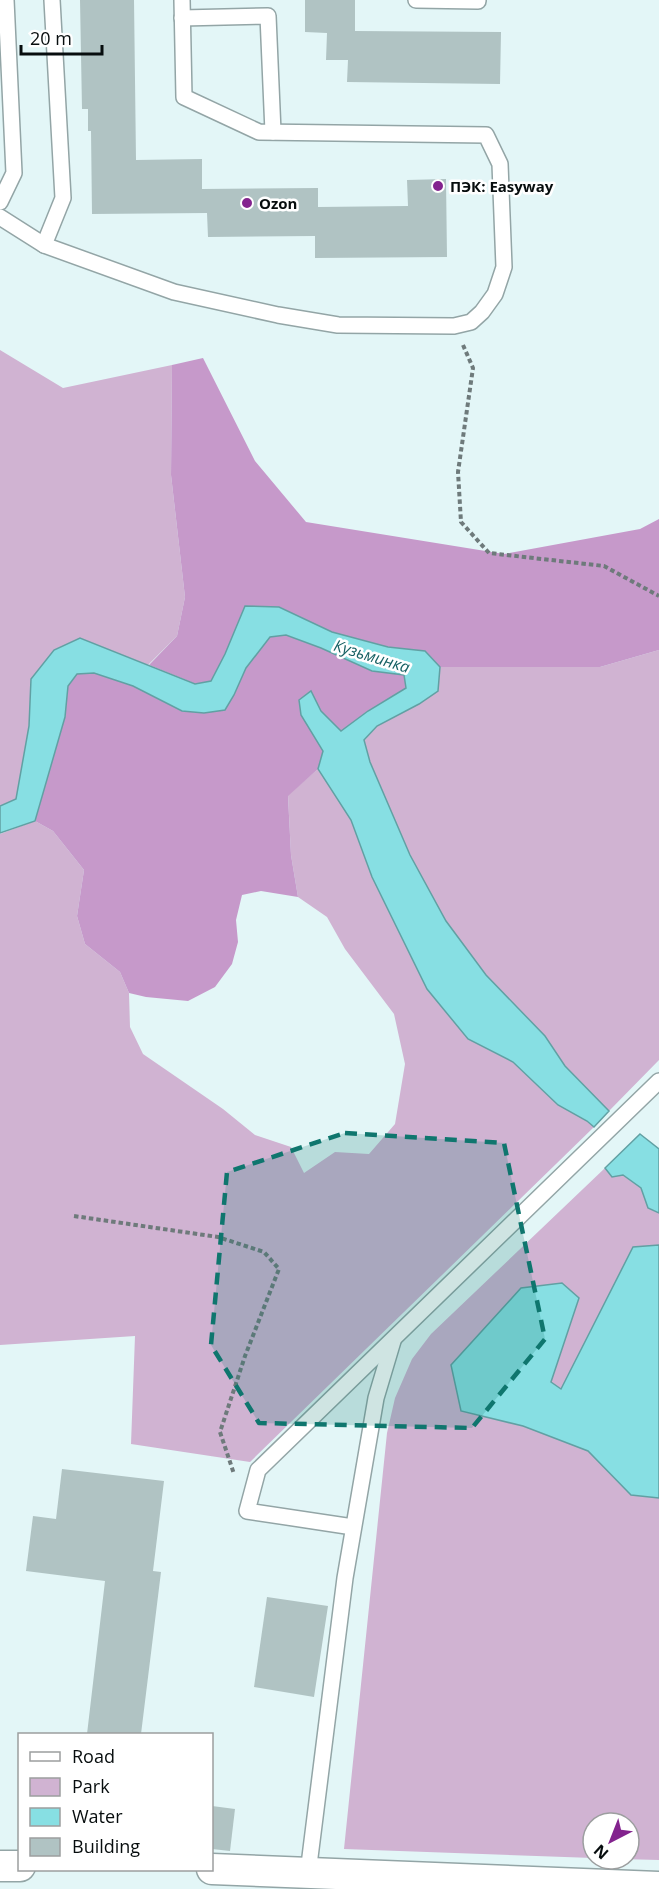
<svg xmlns="http://www.w3.org/2000/svg" width="659" height="1889" font-family="'Open Sans',sans-serif">
<rect width="100%" height="100%" fill="#e3f6f7"/>
<g fill="#d0b3d2">
<path d="M0 350 63 388 172 365 171 475 185 597 177 636 148 665 80 638 54 650 31 679 29 726 16 799 0 806Z"/>
<path d="M659 650V1060L609 1111 565 1066 545 1036 486 975 446 921 410 855 370 762 364 741 377 726 419 704 438 691 440 667H600Z"/>
<path d="M318 769 351 820 372 877 427 989 468 1039 513 1062 558 1105 587 1121 594 1127 250 1462 131 1444 135 1336 0 1345V834L35 821 53 831 84 870 77 916 85 944 120 972 129 993 130 1027 143 1054 223 1109 255 1135 291 1147 304 1173 335 1152 369 1154 395 1124 405 1064 394 1014 345 949 327 917 298 897 291 855 288 795Z"/>
<path d="M605 1168 612 1177 623 1175 641 1188 648 1207 659 1213V1245L633 1248 561 1390 550 1382 579 1298 461 1411 523 1426 588 1451 631 1495 659 1498V1860L620 1859H629V1823H593V1858L344 1849 387 1433 395 1398 412 1359 431 1334Z"/>
</g>
<g fill="#c699ca">
<path d="M203 358 255 461 306 522 504 554 640 529 659 519V650L600 667H440L425 651 388 647 332 632 279 607 225 654 211 681 196 684 149 665 177 636 185 597 171 475 172 365Z"/>
<path d="M286 635 321 648 372 671 404 675 406 688 368 711 341 731 321 711 311 691 314 734 323 751 318 769 288 796 291 855 298 897 261 891 242 895 236 920 238 942 232 964 215 987 188 1001 146 997 129 993 120 972 85 944 77 916 84 870 53 831 35 821 65 717 68 685 77 674 94 673 133 686 182 711 204 713 224 710 234 695 246 668 270 637Z"/>
</g>
<g fill="#87dfe3" stroke="#61a0a3" stroke-width="1.5">
<path d="M245 606 279 607 332 632 388 647 425 651 440 667 438 691 419 704 377 726 364 740 370 762 410 855 446 921 486 975 545 1036 565 1066 609 1111 594 1127 587 1121 558 1105 513 1062 468 1039 427 989 372 877 351 820 318 769 323 751 301 715 299 700 311 691 321 711 341 731 368 711 406 688 404 675 372 671 321 648 286 635 270 637 246 668 234 695 225 710 204 713 182 711 133 686 94 673 77 674 68 686 65 717 35 821 0 833V806L16 799 29 726 31 679 54 650 80 638 195 684 211 681 225 654Z"/>
<path d="M640 1134 659 1149V1213L648 1208 641 1188 623 1175 612 1177 605 1168Z"/>
<path d="M659 1245V1498L631 1495 588 1451 523 1426 461 1411 451 1365 521 1288 562 1283 579 1298 551 1382 561 1389 633 1247Z"/>
</g>
<g fill="#b0c3c3">
<path d="M80 0H134L136 160 202 159V189L318 188V207L408 206 407 180 446 179 447 257 315 258V236L208 237 207 213 92 214 91 131H88V109H82Z"/>
<path d="M305 0H355V31L501 32 500 84 347 82 348 60H326L327 33 305 32Z"/>
<path d="M62 1469 164 1481 153 1571 161 1572 141 1734H87L105 1581 26 1571 33 1516 56 1519Z"/>
<path d="M267 1597 328 1606 314 1697 254 1687Z"/>
<path d="M212 1806 235 1809 230 1851 212 1849Z"/>
</g>
<g fill="none" stroke-linecap="round" stroke-linejoin="round">
<defs>
<g id="lane">
<path d="M416 0 478 1"/>
<path d="M182 18 268 16 273 132"/>
<path d="M0 202 14 173 6 0"/>
<path d="M0 217 44 245 174 292 278 315 338 325 454 326 471 322 482 312 495 294 504 267 500 164 486 135 259 132 184 97 182 0"/>
<path d="M44 245 63 198 52 0"/>
<path d="M353 1527 247 1511 258 1470 659 1081"/>
<path d="M308 1873 345 1578 376 1398 393 1341"/>
</g>
<g id="street">
<path d="M0 1866H20"/>
<path d="M212 1869 659 1887"/>
</g>
</defs>
<use href="#lane" stroke="#93a5a6" stroke-width="18"/>
<use href="#street" stroke="#93a5a6" stroke-width="33"/>
<g stroke="#6e7a7b" stroke-width="4" stroke-dasharray="4.5 3" stroke-linecap="butt">
<path d="M463 345 473 368 458 472 461 522 489 553 604 566 659 596"/>
<path d="M74 1216 218 1237 264 1252 279 1269 245 1356 220 1432 234 1474"/>
</g>
<use href="#lane" stroke="#fff" stroke-width="15"/>
<use href="#street" stroke="#fff" stroke-width="30"/>
</g>
<path fill="#0f766e" fill-opacity="0.2" stroke="#0f766e" stroke-width="4.5" stroke-dasharray="12 8" stroke-linejoin="round" d="M345 1133 504 1143 545 1339 472 1428 259 1423 211 1345 227 1172Z"/>
<g fill="#83238e" stroke="#fff" stroke-width="2">
<circle cx="438" cy="186" r="6"/>
<circle cx="247" cy="203" r="6"/>
</g>
<g text-anchor="middle" dominant-baseline="central" stroke-width="5" stroke-linejoin="round" paint-order="stroke">
<g font-size="15" font-weight="bold" fill="#070d0e" stroke="#fff" text-anchor="start">
<text x="450" y="186">ПЭК: Easyway</text>
<text x="259" y="203">Ozon</text>
</g>
<g font-size="16" font-style="italic" fill="#166063" stroke="#fff">
<text transform="translate(372 656) rotate(17)">Кузьминка</text>
</g>
</g>
<rect x="18" y="1733" width="195" height="138" fill="#ffffff" stroke="#9c9e9f" stroke-width="1.5"/>
<rect x="30" y="1752" width="30" height="9" fill="#ffffff" stroke="#9c9e9f" stroke-width="1.5"/>
<text x="72" y="1763" font-size="18" fill="#070d0e">Road</text>
<rect x="30" y="1778" width="30" height="18" fill="#d0b3d2" stroke="#9c9e9f" stroke-width="1.5"/>
<text x="72" y="1793" font-size="18" fill="#070d0e">Park</text>
<rect x="30" y="1808" width="30" height="18" fill="#87dfe3" stroke="#9c9e9f" stroke-width="1.5"/>
<text x="72" y="1823" font-size="18" fill="#070d0e">Water</text>
<rect x="30" y="1838" width="30" height="18" fill="#b0c3c3" stroke="#9c9e9f" stroke-width="1.5"/>
<text x="72" y="1853" font-size="18" fill="#070d0e">Building</text>
<g transform="translate(611 1841) rotate(222)"><circle r="28" fill="#ffffff" stroke="#9c9e9f" stroke-width="1.5"/>
<path d="M0-4.5L10 22L0 15L-10 22Z" fill="#83238e"/>
<text y="-9" font-size="16" font-weight="bold" text-anchor="middle" fill="#070d0e">N</text>
</g>
<path d="M21 45v9h81v-9" fill="none" stroke="#070d0e" stroke-width="3"/>
<text x="30" y="45" font-size="18" fill="#070d0e" stroke="#ffffff" stroke-width="4.5" paint-order="stroke">20 m</text>
</svg>
